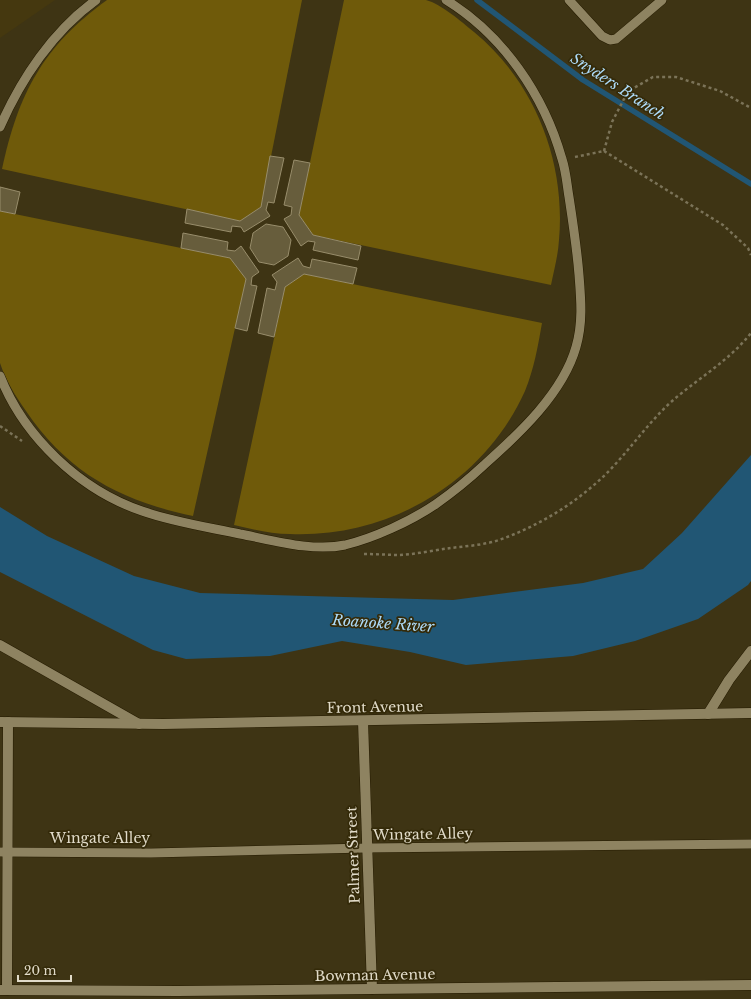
<svg xmlns="http://www.w3.org/2000/svg" width="751" height="999" font-family="'Libre Baskerville',serif">
<rect width="100%" height="100%" fill="#3e3414"/>
<path fill="#45380f" d="M0 0H55L0 38Z"/>
<g fill="#6f5a0a">
<path d="M107 0H302L261 207 240 221 2 169C18 94 43 46 107 0Z"/>
<path d="M344 0C364 0 385 0 405 0 411 0 420 0 426 0 441 4 462 22 474 32 535 82 566 162 559 240 558 256 554 270 551 285L313 235 299 215Z"/>
<path d="M0 211 230 258 246 279 193 516C121 501 68 473 26 411 16 397 5 379 0 363 0 353 0 331 0 320 0 284 0 247 0 211Z"/>
<path d="M304 274 542 323C538 346 534 369 525 391 484 482 390 538 290 534 271 534 252 529 234 525L285 287Z"/>
</g>
<path fill="#215674" d="M751 455V581L748 585 698 619 635 641 573 656 466 665 410 652 342 641 270 656 186 659 153 650 0 572V507L47 536 134 576 200 593 453 600 583 583 643 569 682 533Z"/>
<g fill="none" stroke-linecap="round" stroke-linejoin="round">
<path stroke="#215674" stroke-width="5.5" d="M477 0 583 80 751 184"/>
</g>
<g fill="#675d3c" stroke="#988d6b">
<path d="M270 156 284 158 274 203 268 202 266 210 270 216 244 232 241 227 232 226 231 232 185 223 187 209 240 221 261 207Z"/>
<path d="M294 160 310 163 299 215 313 235 361 246 358 260 313 250 315 242 308 241 301 246 284 219 291 215 292 207 284 205Z"/>
<path d="M0 187 20 192 15 214 0 211Z"/>
<path d="M266 224 283 227 291 240 288 256 274 265 259 262 250 248 253 233Z"/>
<path d="M183 233 228 242 227 250 235 251 241 246 259 272 252 277 251 285 257 286 247 331 235 328 246 279 230 258 181 248Z"/>
<path d="M298 258 303 266 310 268 312 259 357 268 353 284 304 274 285 287 274 337 258 333 267 288 275 290 277 282 272 275Z"/>
</g>
<g fill="none" stroke-linecap="round" stroke-linejoin="round">
<defs>
<g id="lane">
<path d="M569 0 602 36 610 40 616 39 662 0"/>
<path d="M0 127C21 79 53 31 96 0"/>
<path d="M0 376C24 437 80 490 142 511 173 522 207 527 240 534 272 540 312 552 345 545 374 538 411 521 436 504 453 492 469 479 484 465 519 434 563 393 576 347 583 323 581 300 579 275 577 249 573 223 569 197 567 185 566 171 562 159 544 95 503 35 446 0"/>
<path d="M0 852 151 853 367 848 751 844"/>
</g>
<g id="street">
<path d="M0 645 139 724"/>
<path d="M708 714 729 680 751 651"/>
<path d="M363 721 372 989"/>
<path d="M0 990 177 991 751 985"/>
<path d="M7 990 8 722"/>
</g>
<path id="secondary" d="M0 722 163 724 751 713"/>
</defs>
<use href="#lane" stroke="#251b00" stroke-width="10"/>
<use href="#street" stroke="#251b00" stroke-width="11"/>
<use href="#secondary" stroke="#251b00" stroke-width="11"/>
<g stroke="#7b7358" stroke-width="2.5" stroke-dasharray="3 3" stroke-linecap="butt">
<path d="M604 151 612 122 624 99 634 88 653 77H676L720 91 751 108"/>
<path d="M604 151 723 225 748 248 751 255"/>
<path d="M575 157 604 151"/>
<path d="M0 426 22 441"/>
<path d="M364 554C376 554 388 555 400 555 417 554 435 550 451 548 467 546 484 545 499 540 539 526 576 503 606 474 629 451 647 424 671 402 697 379 729 361 751 333"/>
</g>
<use href="#lane" stroke="#8e8361" stroke-width="9"/>
<use href="#street" stroke="#8e8361" stroke-width="10"/>
<use href="#secondary" stroke="#8e8361" stroke-width="10"/>
</g>
<g text-anchor="middle" dominant-baseline="central" stroke-width="3.5" stroke-linejoin="round" paint-order="stroke">
<g font-size="14" fill="#e1dbc9" stroke="#342a09">
<text transform="translate(375 707) rotate(-1)">Front Avenue</text>
<text transform="translate(423 834) rotate(-1)">Wingate Alley</text>
<text x="100" y="838">Wingate Alley</text>
<text transform="translate(353 855) rotate(-92)">Palmer Street</text>
<text transform="translate(375 975) rotate(-1)">Bowman Avenue</text>
</g>
<g font-size="15" font-style="italic" fill="#addaf7" stroke="#342a09">
<text transform="translate(618 86) rotate(33)">Snyders Branch</text>
<text transform="translate(383 623) rotate(4)">Roanoke River</text>
</g>
</g>
<path d="M18 975v6h53v-6" fill="none" stroke="#e1dbc9" stroke-width="2"/>
<text x="24" y="975" font-size="12" fill="#e1dbc9" stroke="#342a09" stroke-width="3" paint-order="stroke">20 m</text>
</svg>
